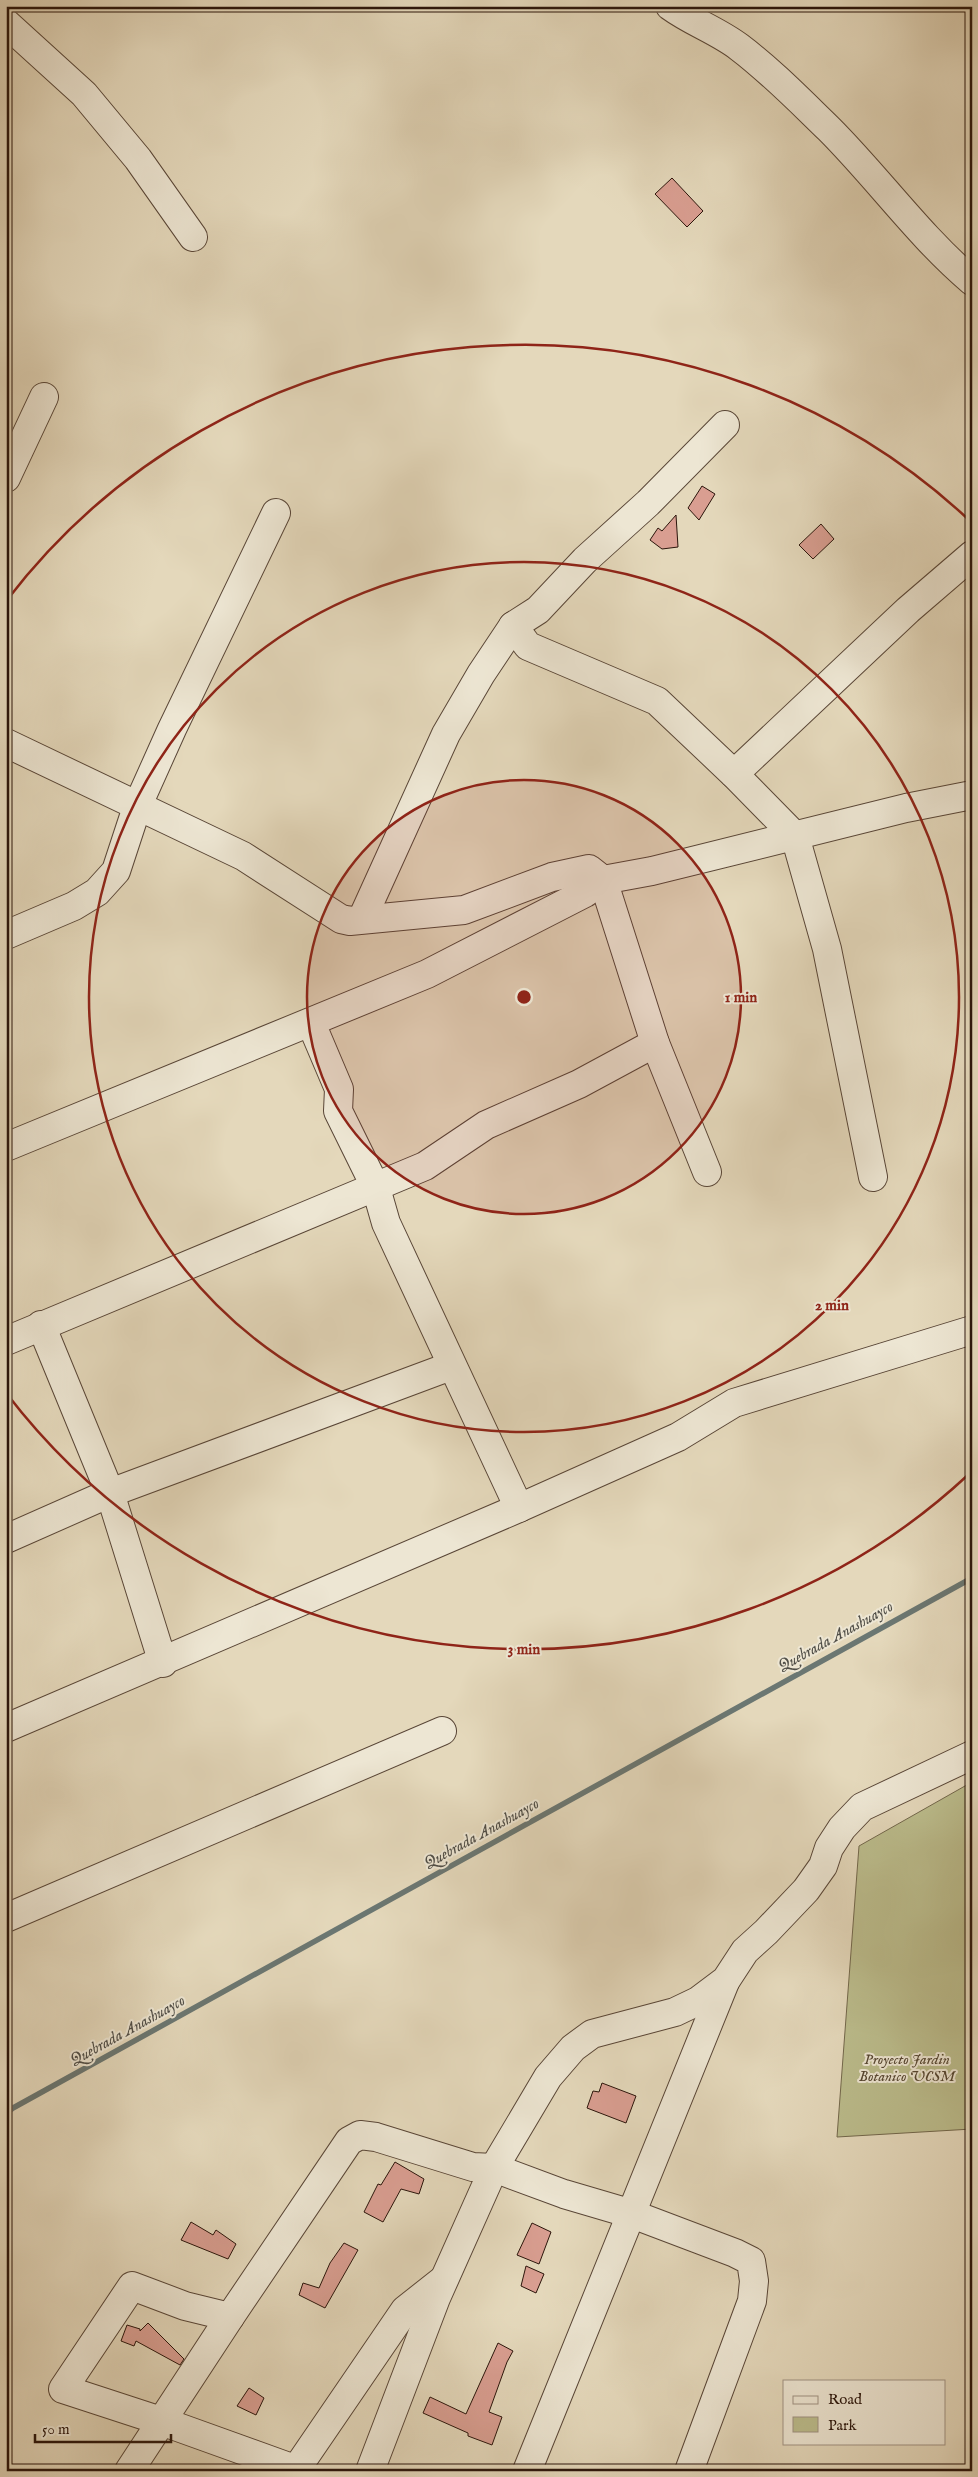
<svg xmlns="http://www.w3.org/2000/svg" width="978" height="2477" font-family="'IM FELL English',serif">
<rect width="100%" height="100%" fill="#e4d8bb"/>
<filter id="stains"><feTurbulence type="fractalNoise" baseFrequency=".004" numOctaves="4"/><feColorMatrix values="0 0 0 0 .2 0 0 0 0 .09 0 0 0 0 .02 0 0 0 .5 -.17"/></filter>
<radialGradient id="worn" r=".72"><stop offset=".6" stop-color="#630" stop-opacity="0"/><stop offset="1" stop-color="#630" stop-opacity=".3"/></radialGradient>
<path fill="#bbbc8c" stroke="#73684c" d="M972 1782V2129L837 2137 859 1846Z"/>
<g fill="none" stroke-linecap="round" stroke-linejoin="round">
<path stroke="#6b7772" stroke-width="5.5" d="M6 2114 13 2108 972 1578"/>
</g>
<g fill="#d99e91" stroke="#2b150b">
<path d="M672 178 703 211 687 227 655 194Z"/>
<path d="M702 486 715 494 699 520 688 508Z"/>
<path d="M676 515 678 547 662 549 650 540 658 528 662 531Z"/>
<path d="M821 524 834 539 813 559 799 545Z"/>
<path d="M602 2083 636 2096 626 2123 587 2108 593 2091 599 2092Z"/>
<path d="M395 2162 424 2179 419 2194 401 2189 383 2222 364 2212 378 2184 381 2185Z"/>
<path d="M191 2222 213 2235 216 2230 236 2244 228 2259 181 2240Z"/>
<path d="M532 2223 551 2232 539 2264 517 2255Z"/>
<path d="M344 2243 358 2250 325 2308 299 2295 303 2283 319 2288 330 2263Z"/>
<path d="M526 2266 544 2274 536 2293 521 2286Z"/>
<path d="M148 2323 184 2359 180 2365 136 2341 134 2346 121 2341 127 2325 140 2329V2331Z"/>
<path d="M498 2343 513 2351 507 2362 489 2412 502 2417 492 2445 468 2436V2433L423 2413 430 2397 466 2414Z"/>
<path d="M249 2388 264 2398 256 2415 237 2406Z"/>
</g>
<g fill="none" stroke-linecap="round" stroke-linejoin="round">
<defs>
<g id="minor">
<path d="M670 6C692 22 718 31 739 47 771 71 800 101 829 129 878 178 919 236 972 281"/>
<path d="M6 23 84 94 138 159 193 237"/>
<path d="M6 478 44 397"/>
<path d="M513 626 528 646 657 701 734 774 795 836 827 949 873 1177"/>
<path d="M6 743 243 856 341 919 350 921 464 910 552 877 589 869 603 880 655 1043 707 1172"/>
<path d="M734 774 908 610 972 555"/>
<path d="M362 919 446 734 481 674 513 626 538 610 585 560 648 503 725 425"/>
<path d="M6 935 74 906 97 892 116 871 137 807 172 729 276 513"/>
<path d="M311 1023 339 1089 338 1111 376 1188 386 1223 519 1508"/>
<path d="M6 1147 427 974 585 893 603 880 652 871 906 808 972 795"/>
<path d="M41 1325 110 1493 163 1663"/>
<path d="M6 1341 425 1166 486 1125 579 1084 655 1043"/>
<path d="M6 1539 110 1493 451 1366"/>
<path d="M6 1728 519 1508 678 1437 734 1403 972 1330"/>
<path d="M6 1918 442 1731"/>
<path d="M230 2317 185 2306 132 2286 63 2389 161 2421 300 2471"/>
<path d="M129 2471 230 2317 349 2141 360 2135 376 2137 473 2167 494 2168 564 2194 632 2214 735 2253 751 2261 754 2281 752 2301 689 2471"/>
<path d="M295 2471 405 2310 443 2280"/>
<path d="M370 2471 436 2298 494 2168 548 2077 573 2048 592 2034 675 2012 698 2001 726 1980 745 1951 766 1932 806 1890 823 1866 829 1848 842 1828 862 1807 972 1755"/>
<path d="M527 2471 725 1982"/>
</g>
</defs>
<use href="#minor" stroke="#594637" stroke-width="30"/>
<use href="#minor" stroke="#ede6d3" stroke-width="28"/>
</g>
<circle cx="524" cy="997" r="217" fill="#8f2418" fill-opacity=".12"/>
<g fill="none" stroke="#8f2418" stroke-width="2.5">
<circle cx="524" cy="997" r="217"/>
<circle cx="524" cy="997" r="435"/>
<path d="M969 1474A652 652 0 0 1 7 1394M7 600A652 652 0 0 1 969 520"/>
</g>
<g text-anchor="middle" dominant-baseline="central" stroke-width="4" stroke-linejoin="round" paint-order="stroke">
<g font-size="15" font-style="italic" fill="#564732" stroke="#ede6d3">
<text x="907" y="2059">Proyecto Jardin<tspan x="907" dy="17">Botanico UCSM</tspan></text>
</g>
<g font-size="16" font-style="italic" fill="#504e47" stroke="#ede6d3">
<text transform="translate(836 1637) rotate(-29)">Quebrada Anashuayco</text>
<text transform="translate(482 1834) rotate(-29)">Quebrada Anashuayco</text>
<text transform="translate(128 2031) rotate(-29)">Quebrada Anashuayco</text>
</g>
</g>
<circle cx="524" cy="997" r="8" fill="#8f2418" stroke="#ede6d3" stroke-width="2.5"/>
<g font-size="15" text-anchor="middle" font-weight="bold" fill="#8f2418" stroke="#ede6d3" stroke-width="4" stroke-linejoin="round" paint-order="stroke">
<text x="741" y="1002">1 min</text>
<text x="832" y="1310">2 min</text>
<text x="524" y="1654">3 min</text>
</g>
<rect width="978" height="2477" fill="none" stroke="#e4d8bb" stroke-width="25"/>
<rect x="8" y="8" width="963" height="2462" fill="none" stroke="#2b150b" stroke-width="2.5"/>
<rect x="12" y="12" width="953" height="2452" fill="none" stroke="#2b150b"/>
<rect x="783" y="2380" width="162" height="65" fill="#ede6d3" stroke="#9f9283"/>
<rect x="793" y="2396" width="25" height="8" fill="#ede6d3" stroke="#9f9283"/>
<text x="828" y="2404" font-size="15" fill="#2b150b">Road</text>
<rect x="793" y="2417" width="25" height="15" fill="#bbbc8c" stroke="#9f9283"/>
<text x="828" y="2430" font-size="15" fill="#2b150b">Park</text>
<path d="M35 2434v8h136v-8" fill="none" stroke="#2b150b" stroke-width="2.5"/>
<text x="42" y="2434" font-size="15" fill="#2b150b" stroke="#ede6d3" stroke-width="4" paint-order="stroke">50 m</text>
<rect width="100%" height="100%" filter="url(#stains)"/>
<rect width="100%" height="100%" fill="url(#worn)"/>
</svg>
